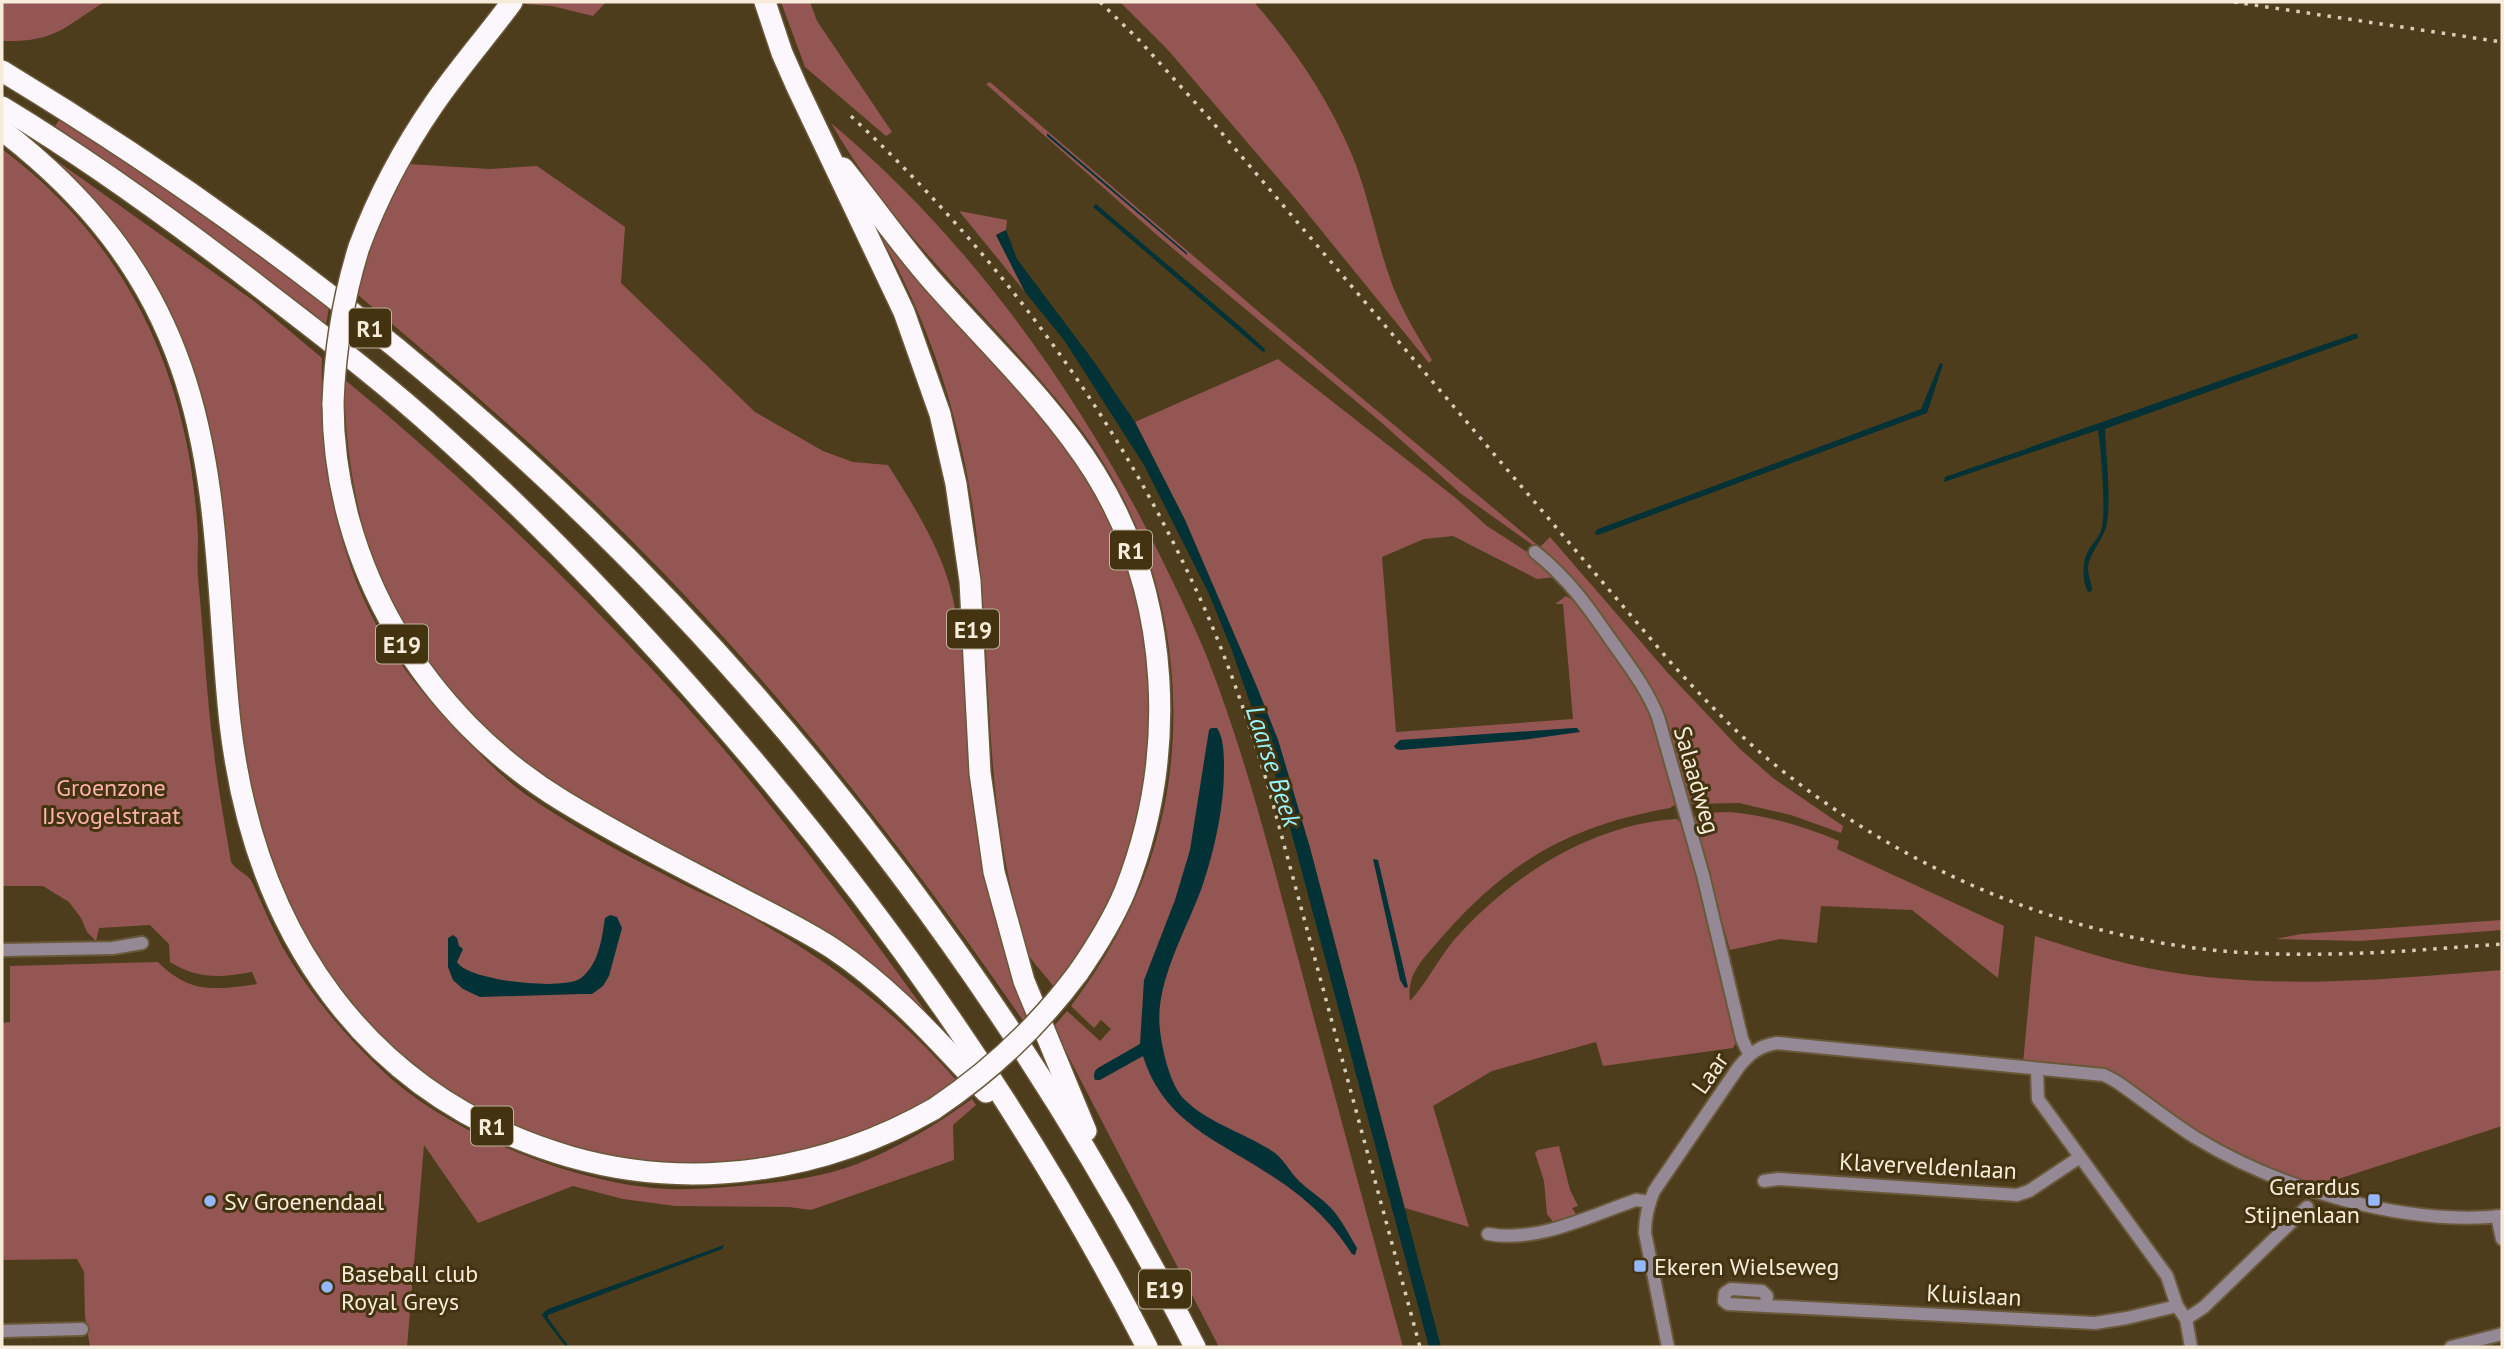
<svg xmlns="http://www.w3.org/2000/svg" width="2504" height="1349" font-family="'PT Sans',sans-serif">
<rect width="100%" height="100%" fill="#4e3d1c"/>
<g fill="#935653">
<path d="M2 2H104C62 29 55 42 2 41Z"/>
<path d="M526 2H606L593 16 552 6 525 4Z"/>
<path d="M781 2H810L817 21 892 132 886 136 805 67Z"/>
<path d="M1120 2H1254C1294 48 1328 98 1352 155 1370 199 1377 246 1394 289 1404 314 1418 337 1432 360L1429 363 1295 198 1168 50Z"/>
<path d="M990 82 1266 318 1540 547 1550 537 1667 672 1740 749 1773 778 1843 826 1841 833 1791 815 1739 803 1688 804 1660 709 1581 588 1548 556 1460 493 1382 423 1158 236 986 84Z"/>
<path d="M61 118 140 170 329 307 326 325 153 193 55 126Z"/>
<path d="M831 123C977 245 1091 410 1172 580 1185 607 1198 634 1209 662 1248 763 1274 869 1302 973 1335 1098 1369 1223 1403 1347H1219L1065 1050 1055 1025 1067 1011 1100 1041 1111 1029 1101 1020 1094 1028 1071 1006C1104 962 1131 915 1149 863 1199 717 1171 543 1075 422 995 320 896 237 831 123Z"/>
<path d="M2 149C109 229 170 336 191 467 194 490 197 513 198 536 198 550 197 564 198 578 204 636 206 694 214 752 218 789 225 825 231 862 237 871 244 872 250 879 253 883 255 889 257 893 265 911 273 929 282 946 309 993 345 1036 385 1073 450 1134 580 1186 669 1189 699 1190 729 1187 759 1184 792 1181 826 1176 857 1164 898 1148 936 1125 972 1099L976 1105 953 1125 954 1160 811 1210 789 1207 675 1206 623 1199 573 1186 478 1223 424 1145 407 1347H90L85 1317 84 1272 77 1259 2 1260V1023L10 1022V966L158 962C190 994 214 990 257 984L252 972C221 978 197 979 170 962L169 944 150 925 99 928 96 941 87 932 81 918 69 902 43 886H2Z"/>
<path d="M57 161 254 301 322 358C320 449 332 542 376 624 397 664 428 700 459 732 480 754 500 776 525 794 578 831 637 861 695 890 712 898 731 906 747 915 827 959 897 1012 957 1081L890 1124 823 1149 710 1166 626 1160 570 1151 508 1125 461 1101 415 1069 373 1029 326 976 297 932 259 828 247 774 189 364 55 164Z"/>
<path d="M408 164 490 169 537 166 625 227 621 283 755 412 823 451 853 462 888 465C914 506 943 551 953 599 968 664 967 734 973 801 980 875 1002 948 1029 1017L1024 1022C907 852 779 688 633 542 546 454 451 374 357 294 369 248 385 206 408 164Z"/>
<path d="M959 211 1007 220 1006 230 996 235 1025 292Z"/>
<path d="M870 219C911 266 951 312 992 359 1023 395 1055 430 1081 471 1155 585 1168 731 1125 858 1121 871 1117 885 1112 898 1101 922 1085 945 1072 967L1069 966 1054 987C1046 976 1035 965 1028 954 1019 939 1016 909 1012 892 985 779 991 664 978 549 967 436 930 316 870 219Z"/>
<path d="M1278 359 1457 499 1487 526 1535 557 1555 577 1537 579 1453 536 1424 539 1382 557 1396 732 1573 719 1563 604H1555L1566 596 1582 606 1649 704 1677 800 1676 804 1670 808C1569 826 1509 861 1442 937 1425 957 1406 973 1410 1001 1426 984 1438 959 1454 940 1509 877 1591 824 1677 819L1683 826 1705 901 1737 1041 1733 1048 1603 1066 1596 1042 1492 1071 1433 1106 1469 1227 1405 1208 1310 848 1278 740 1185 520 1135 422Z"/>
<path d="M344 379C457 472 563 573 663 681 761 786 848 904 932 1020 871 973 810 925 743 886 697 860 648 840 602 814 520 767 424 683 386 595 357 526 345 453 344 379Z"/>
<path d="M1728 812C1766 815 1804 826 1839 841L1837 849 2004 926 1998 978 1912 910 1821 906 1817 943 1780 939 1730 950 1693 821 1694 817 1703 813Z"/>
<path d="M2502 920V930L2360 941 2276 939 2301 934Z"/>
<path d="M2035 936C2076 949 2116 963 2158 970 2272 991 2388 979 2502 970V1126L2335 1180 2332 1191C2275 1176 2211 1143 2162 1111 2141 1096 2126 1077 2101 1069L2023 1063Z"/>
<path d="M1559 1146 1570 1190 1578 1206 1572 1208 1578 1217 1554 1223 1547 1214 1544 1181 1535 1153 1538 1150Z"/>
</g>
<g fill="#023236">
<path d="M1047 133 1187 253V255L1047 136Z"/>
<path d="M1096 204 1242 328 1265 349 1264 353 1093 207Z"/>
<path d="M1006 230 1017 259 1095 363 1135 422 1185 520 1257 687 1278 740 1310 848 1441 1347H1429L1279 786 1231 648 1209 594 1144 465 1064 340 1025 292 996 235Z"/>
<path d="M2357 333 2358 338 2105 429C2106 459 2111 493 2107 523 2104 540 2089 552 2088 569 2088 576 2092 584 2092 591L2088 592C2082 581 2082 562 2088 551 2093 542 2100 537 2102 527 2106 510 2101 449 2098 430L1944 482 1945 477Z"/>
<path d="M1940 363 1943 364 1927 413 1598 535 1594 533 1598 529 1921 409Z"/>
<path d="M1211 728H1217C1224 738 1224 757 1224 769 1224 807 1215 848 1203 884 1188 928 1154 982 1160 1030 1162 1049 1170 1085 1184 1099 1209 1124 1246 1133 1275 1153 1285 1161 1290 1172 1299 1181 1309 1191 1322 1198 1331 1208 1342 1220 1349 1235 1357 1248L1355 1255 1352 1254C1330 1220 1306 1198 1272 1176 1218 1140 1164 1123 1143 1056L1100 1080H1095C1093 1075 1094 1071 1098 1068L1140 1044 1144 980 1175 900 1190 850 1209 730Z"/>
<path d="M1573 728H1577L1580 732 1522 740 1400 750 1396 749 1394 746 1400 740Z"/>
<path d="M1373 859 1378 860 1407 983 1408 987 1405 988 1400 980Z"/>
<path d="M610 915 617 917 622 928 609 976 603 986 592 994H582L480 997 463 989 453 980 448 967V938L453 935 457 938 459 946 463 949 457 962C468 981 564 991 581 978 599 964 602 938 605 918Z"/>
<path d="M724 1245 722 1249 548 1315V1318L569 1347H566L543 1317 542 1314 548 1309Z"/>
</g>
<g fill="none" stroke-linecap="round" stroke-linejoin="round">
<defs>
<g id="minor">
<path d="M1535 552C1569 579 1589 608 1613 643 1630 667 1647 689 1658 717L1703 875 1742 1039 1749 1054"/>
<path d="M2 950 113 948 142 943"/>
<path d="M2037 1070 2038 1099 2167 1276 2177 1306 2186 1319 2191 1347"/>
<path d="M1764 1181 1778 1179 2017 1195 2029 1191 2080 1157"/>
<path d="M2497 1216 2502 1239"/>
<path d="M1488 1234C1538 1243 1589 1216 1636 1200L1650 1202"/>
<path d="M1766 1305 1767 1296 1762 1291 1731 1289 1725 1293 1724 1301 1728 1304 2095 1323 2127 1318 2177 1306"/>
<path d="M2186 1319 2204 1307 2307 1207"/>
<path d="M2 1331 82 1329"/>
<path d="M1668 1347 1645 1233C1645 1218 1648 1205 1654 1191L1738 1068C1749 1054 1759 1046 1777 1043L2104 1075 2117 1082C2143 1100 2169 1121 2196 1138 2280 1189 2404 1226 2502 1216"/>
<path d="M2451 1347 2502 1334"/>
</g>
<g id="motorway">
<path d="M765 2 782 53 797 87 904 312 940 414 956 484 970 581 980 773 994 872 1024 981 1086 1131"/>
<path d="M2 71C189 184 368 315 529 463 802 714 1027 1018 1195 1347"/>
<path d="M2 107C93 162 178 224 262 289 323 336 385 383 442 435 529 513 611 598 689 686 868 887 1024 1107 1147 1347"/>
<path d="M2 130C85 194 146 267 181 367 221 481 217 605 230 723 254 931 364 1097 571 1157 694 1192 825 1171 934 1109"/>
<path d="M843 168C874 206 902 247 935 284 989 345 1051 403 1095 473 1172 597 1178 757 1125 891 1113 920 1096 947 1078 973"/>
<path d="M359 247C378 196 403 149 434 104 458 69 487 36 512 2"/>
<path d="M333 403C333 566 425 717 563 801 619 835 677 865 735 895 767 912 801 928 832 948 891 987 938 1041 986 1092"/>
</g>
</defs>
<use href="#minor" stroke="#69593a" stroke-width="16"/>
<use href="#motorway" stroke="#69593a" stroke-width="24"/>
<use href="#minor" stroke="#958996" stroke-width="12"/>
<use href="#motorway" stroke="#fcf6fd" stroke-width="21"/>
<g stroke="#d8cdb7" stroke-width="3.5" stroke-dasharray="3.5 7" stroke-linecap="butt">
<path d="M1100 2 1139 40 1209 118 1672 664C1704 699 1737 734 1774 764 1900 867 2059 936 2222 951 2316 959 2409 951 2502 944"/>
<path d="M2234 2 2502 42"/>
<path d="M851 116C997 253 1115 412 1198 594 1227 657 1249 723 1269 789L1420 1347"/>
</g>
<defs>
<g id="motorway-bridge">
<path d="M333 403C335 349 343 298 359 247"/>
<path d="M934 1109C991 1071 1037 1028 1078 973"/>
</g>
</defs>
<use href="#motorway-bridge" stroke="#69593a" stroke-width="24" stroke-linecap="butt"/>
<use href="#motorway-bridge" stroke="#fcf6fd" stroke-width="21"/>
</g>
<g fill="#94b7fd" stroke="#433311" stroke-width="2.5">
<rect x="2367" y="1193" width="14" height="14" rx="3.5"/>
<circle cx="210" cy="1201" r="7"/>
<rect x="1633" y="1259" width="14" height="14" rx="3.5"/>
<circle cx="327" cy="1287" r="7"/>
</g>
<g text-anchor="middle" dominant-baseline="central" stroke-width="6" stroke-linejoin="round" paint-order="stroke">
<g fill="#433311" stroke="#c0b49d" stroke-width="2">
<rect x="349" y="308.5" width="42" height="39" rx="5"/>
<rect x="1110" y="530.5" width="42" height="39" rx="5"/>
<rect x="947" y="609.5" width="52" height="39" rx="5"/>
<rect x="376" y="624.5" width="52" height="39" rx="5"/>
<rect x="471" y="1106.5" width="42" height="39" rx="5"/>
<rect x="1139" y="1269.5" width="52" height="39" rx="5"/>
</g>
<g font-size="23" font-weight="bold" fill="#f6ecd9">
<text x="370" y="328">R1</text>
<text x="1131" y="550">R1</text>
<text x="973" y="629">E19</text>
<text x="402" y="644">E19</text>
<text x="492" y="1126">R1</text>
<text x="1165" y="1289">E19</text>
</g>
<g font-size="24" fill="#f6ecd9" stroke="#433311">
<text transform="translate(1697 780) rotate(74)">Salaadweg</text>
<text transform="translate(1710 1073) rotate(-55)">Laar</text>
<text transform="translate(1928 1166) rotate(3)">Klaverveldenlaan</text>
<text transform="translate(1974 1295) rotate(3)">Kluislaan</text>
</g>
<g font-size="24" fill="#fdb1ac" stroke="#433311">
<text x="111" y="787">Groenzone<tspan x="111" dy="28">IJsvogelstraat</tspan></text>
</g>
<g font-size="24" fill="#f6ecd9" stroke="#433311" text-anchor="start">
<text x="2360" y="1186" text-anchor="end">Gerardus<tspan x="2360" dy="28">Stijnenlaan</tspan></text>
<text x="224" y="1201">Sv Groenendaal</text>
<text x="1654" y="1266">Ekeren Wielseweg</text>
<text x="341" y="1273">Baseball club<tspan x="341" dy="28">Royal Greys</tspan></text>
</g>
<g font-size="26" font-style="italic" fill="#97f5fe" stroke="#433311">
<text transform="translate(1274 766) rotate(72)">Laarse Beek</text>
</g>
</g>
<rect width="2504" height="1349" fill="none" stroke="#f6ecd9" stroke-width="7"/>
</svg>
